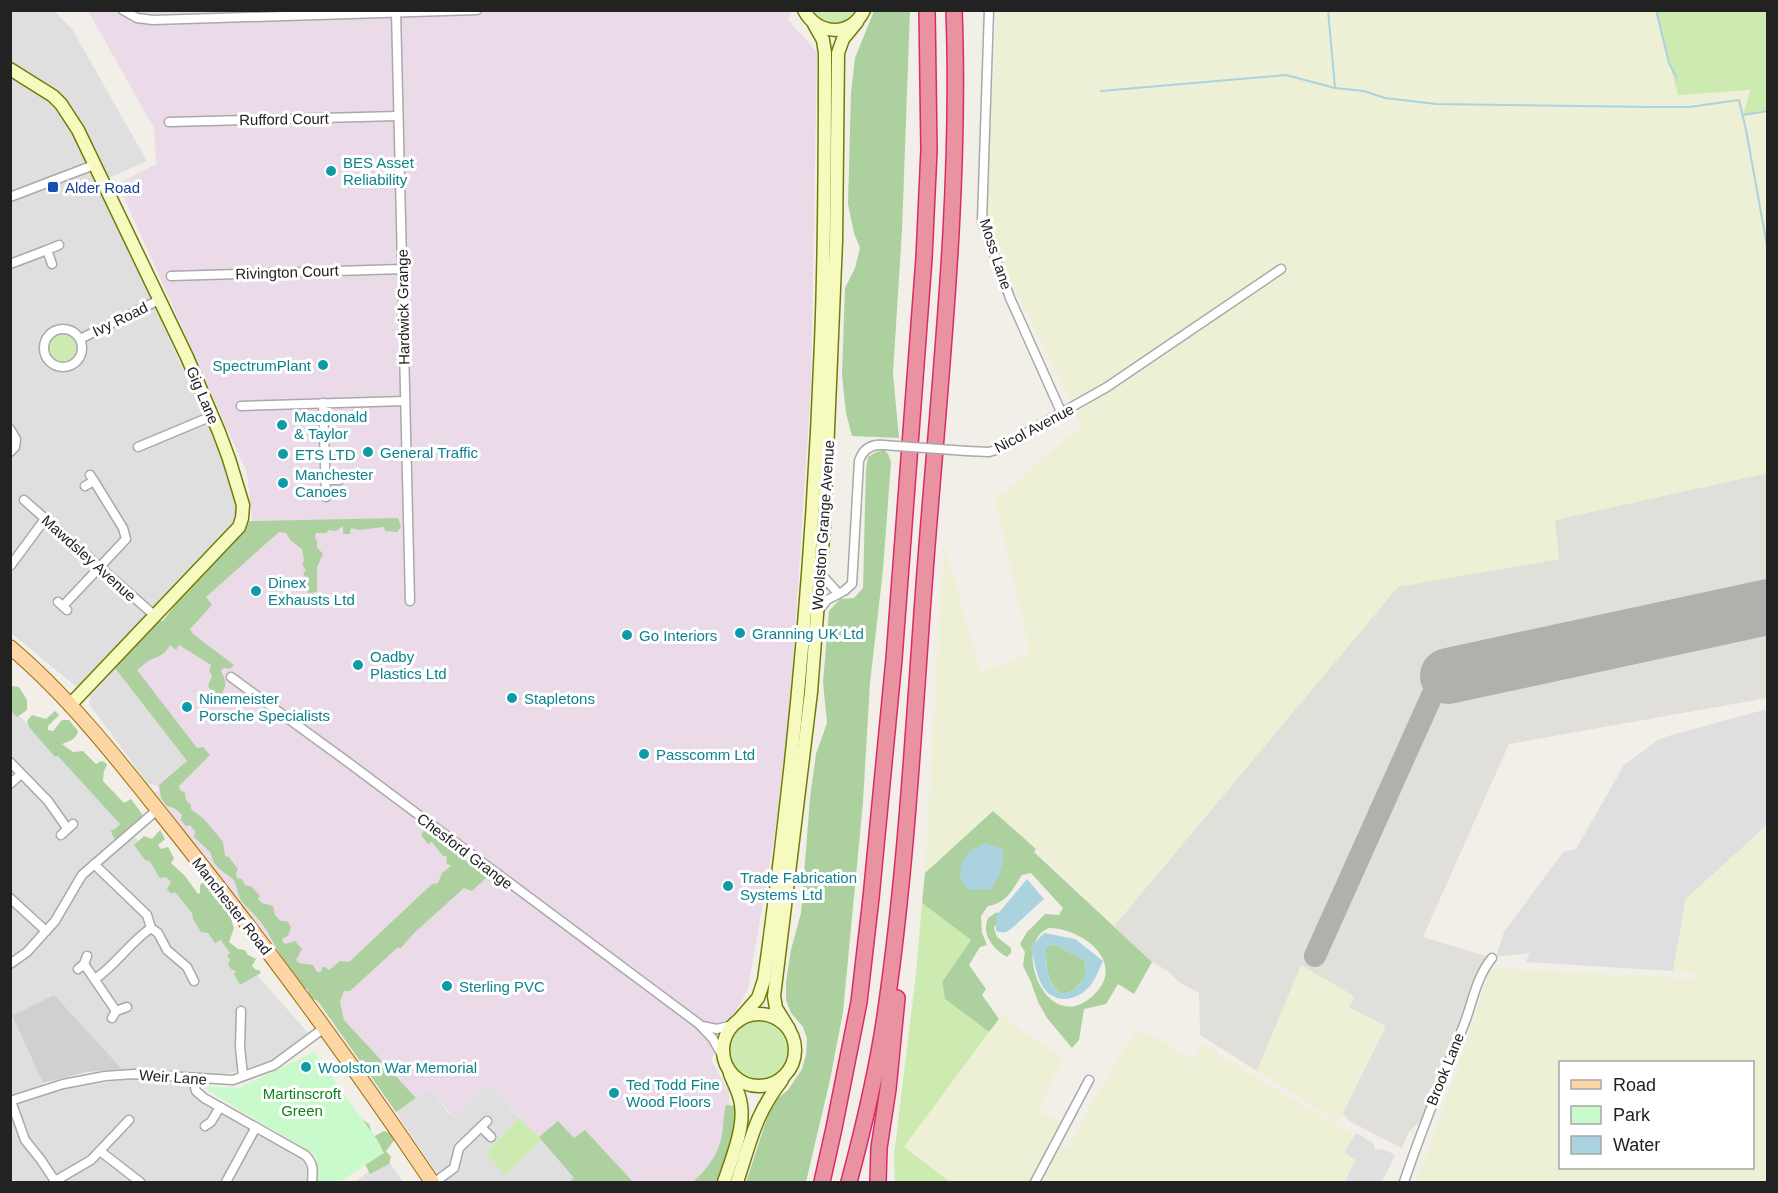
<svg xmlns="http://www.w3.org/2000/svg" width="1778" height="1193" font-family="Arial,sans-serif">
<rect width="100%" height="100%" fill="#f2efe9"/>
<g fill="#e0dfdf">
<path d="M18 11H54L72 29 147 161 111 177 97 181 220 450 238 503 234 522 79 689 11 633V13Z"/>
<path d="M115 668 187 761 156 785 148 784 89 704 90 695Z"/>
<path d="M10 707 54 750 148 851 309 1034 278 1060 252 1069 211 1076 122 1069 54 995 12 1017 44 1085 11 1098Z"/>
<path d="M1767 709V825L1686 899 1673 971 1526 962 1530 953 1496 957 1504 932 1563 852 1576 849 1624 765 1658 740 1668 736Z"/>
<path d="M132 1078 186 1082 198 1100 306 1160 310 1176 308 1182H11V1105L60 1090Z"/>
<path d="M489 1084 519 1118 486 1153 506 1174 542 1140 574 1178 569 1182H442L396 1112 430 1089 449 1114Z"/>
<path d="M1356 1133 1373 1143 1375 1150 1383 1149 1395 1155 1382 1182H1345L1355 1160 1344 1153Z"/>
<path d="M387 1159 403 1182H354Z"/>
</g>
<path fill="#ebdbe8" d="M88 11H791L788 20 817 52 811 387 790 706 774 840 748 989 711 1060 729 1091 730 1131 712 1182H569L574 1178 489 1084 455 1119 430 1089 396 1112 330 1020 155 793 159 789 156 785 187 761 115 668 253 528 247 473 118 184 156 164 154 128Z"/>
<path fill="#d0d0d0" d="M54 995 56 997 122 1069 87 1072 43 1083 12 1016Z"/>
<path fill="#e1dfda" d="M1767 473V698L1509 744 1423 937 1486 956 1464 1019 1424 1117 1408 1133 1402 1148 1349 1121 1343 1113 1385 1026 1348 1007 1354 997 1301 966 1257 1071 1200 1035 1199 993 1179 982 1168 971 1152 962 1114 926 1398 586 1558 559 1554 520Z"/>
<g fill="#eef0d5" fill-rule="evenodd">
<path d="M997 11H1656L1750 89 1743 115 1768 110 1767 473 1555 520 1559 559 1398 587 1114 926 1036 849 993 812 925 873 944 545 981 673 1030 653 995 500 1082 425 1000 257 986 211Z"/>
<path d="M1767 825V1182H1416L1464 1051 1490 968 1700 979 1701 973 1673 971 1686 899ZM1560 1062H1752V1168H1560Z"/>
<path d="M1301 965 1354 996 1349 1008 1386 1026 1338 1122 1257 1071Z"/>
<path d="M1003 1014 1027 1035 1063 1057 1038 1111 1063 1123 1031 1182H950L904 1147Z"/>
<path d="M1135 1031 1154 1036 1193 1060 1203 1044 1263 1082 1355 1135 1344 1152 1355 1160 1345 1182H1038L1059 1145 1068 1149 1092 1103Z"/>
</g>
<g fill="#cdebb0">
<path d="M809 11H857C842 28 824 27 809 11Z"/>
<path d="M1656 11H1767V110L1743 115 1750 90 1678 95Z"/>
<circle cx="63" cy="348" r="16"/>
<path d="M922 903 971 940 942 982 945 999 989 1032 904 1147 950 1182H895L894 1155 916 974Z"/>
<circle cx="760" cy="1050" r="31"/>
<path d="M519 1118 542 1140 505 1175 486 1153Z"/>
</g>
<g fill="#add19e" fill-rule="evenodd">
<path d="M874 11H910L902 231 893 373 899 438 852 436 846 413 842 375 845 288 855 268 860 248 854 233 848 204 851 92 855 58Z"/>
<path d="M884 450 888 454 891 462 883 570 870 683 863 802 843 1012 830 1080 806 1182H746L770 1109 777 1099 788 1090 802 1069 806 1055 807 1039 803 1027 791 1013 786 1000V982L791 950 801 913 810 798 816 754 827 723 823 682 829 611 840 599 854 598 863 588 866 468 868 457 876 452Z"/>
<path d="M398 518 401 527 397 532 385 531 384 527 359 530 351 528 350 534H343V526L336 531 329 530 326 533H316L315 536 317 541V547L323 554 317 567V592L308 593 306 588 308 582 303 573 306 570 302 565 304 560 302 549 290 540 286 533 279 532 206 597 212 605 190 629 193 634 234 665 230 669 223 668 221 671C227 682 227 686 220 696L215 695 208 686 212 676 209 671 211 665 179 645 176 650 170 645C165 655 159 656 150 660 146 662 141 667 137 670L197 748 203 747 210 755 179 786 180 790 185 793 186 800 191 805V809L204 819 223 842 225 856 229 857 238 869 236 874 237 878 242 879 245 885 252 887 260 896 258 899 262 903 273 906 275 915 281 921H287L291 927 288 936 283 938 282 941 285 944 295 941 302 949 296 960 299 963 313 965 317 972H321L322 967H325L329 970 340 961 349 962 432 884 438 883 442 873 451 866 446 863 447 856H443L432 842 428 844 421 835 426 826 430 828C432 835 435 837 442 838L444 843H450L452 848 462 852 465 860 487 877 472 891 464 888 414 933 401 948H397L350 991H344L340 1002 344 1020 416 1098 396 1112 318 1001 309 997 308 989 302 988C288 970 278 951 267 931 260 919 250 911 242 902 238 897 237 886 234 880 225 872 212 867 211 853L194 837 195 831 190 825 186 826 181 820 182 815C177 810 174 807 167 806L161 798 159 785 187 761 115 668 127 649 155 621H163L175 605 177 598 244 525 250 521Z"/>
<path d="M11 686 19 687 27 700V710L17 717 11 711Z"/>
<path d="M55 711 59 715 48 726V730L53 731 62 720H69L78 731C76 740 69 741 62 744L73 752 83 751 96 764 101 761 105 762 107 765 104 771 103 781 124 803 131 799 142 814 143 820 138 827 133 826 120 840H116L112 835 111 830 115 829 120 824 58 756 55 757 29 727 27 721 32 715 46 719Z"/>
<path d="M993 811 1036 849 1034 852 1152 962 1134 994 1118 984 1106 1004 1084 1009 1079 1040 1072 1048 1047 1018 1038 1002 1031 982 1023 966 1025 952 1020 944 1027 932 1045 914 1059 915 1063 908 1031 873 1022 875C1012 890 1007 903 988 906L981 916 982 933 987 945 980 947 969 965 986 989 982 995 999 1019 989 1032 945 999 942 982 971 940 922 903 925 873ZM1049 928C1087 929 1130 967 1089 999 1045 1033 1011 943 1049 928Z"/>
<path d="M160 830 165 839 158 845 161 849 168 847 174 858 171 863 185 876 198 894 200 893V885L207 878 233 916 231 919 234 928 229 942 238 949 245 950 248 955 256 959 252 966 256 970H259L261 973 240 985 234 974 236 971 232 970 228 965 230 960 227 956 230 953 221 940 215 943 208 933 201 932 193 919 192 913 175 892 171 894 167 889 171 882 166 877 160 878C155 872 154 866 149 861L145 860 134 845 144 836 152 839Z"/>
<path d="M997 912 1000 917 994 928 997 937 1011 948V953L1007 957C993 949 981 934 988 918Z"/>
<path d="M1055 944 1085 961 1086 976 1073 991 1061 994C1046 982 1046 965 1046 947Z"/>
<path d="M726 1105 735 1106C738 1132 727 1158 718 1182H693C708 1168 719 1154 722 1134 724 1124 723 1114 726 1105Z"/>
<path d="M358 1117 369 1124 373 1137 384 1131 393 1134 395 1139 386 1151 391 1157 389 1164 370 1174 363 1160Z"/>
<path d="M558 1121 574 1138 585 1130 633 1182H569L574 1178 539 1137Z"/>
</g>
<path fill="#c8facc" d="M314 1052 378 1141 384 1153 339 1182H317L316 1156 200 1086 239 1088Z"/>
<g fill="#aad3df" fill-rule="evenodd">
<path d="M984 843 1003 849C1005 864 999 876 992 889L969 890 960 879C961 857 965 854 984 843Z"/>
<path d="M1027 879 1044 899C1038 904 1009 932 1006 932 1003 933 999 932 996 931V916Z"/>
<path d="M1044 933 1075 939 1103 961C1099 969 1096 979 1090 986 1077 1001 1055 1005 1043 987 1036 976 1034 959 1031 947ZM1055 944 1085 961 1086 976 1073 991 1061 994C1046 982 1046 965 1046 947Z"/>
</g>
<g fill="none" stroke-linecap="round" stroke-linejoin="round">
<g stroke="#aad3df" stroke-width="2">
<path d="M1328 10 1335 88"/>
<path d="M1656 10 1669 63 1677 78"/>
<path d="M1101 91 1286 75 1335 88 1364 91 1385 98 1436 104 1652 107H1689L1739 100 1746 130 1768 251"/>
<path d="M1743 115 1768 111"/>
</g>
<path stroke="#b1b0ac" stroke-width="22" d="M1315 956 1439 680 1448 676"/>
<path stroke="#b1b0ac" stroke-width="56" d="M1448 676 1768 607"/>
<defs>
<g id="street">
<path d="M123 10 137 18 153 20 477 10"/>
<path d="M396 10 410 601"/>
<path d="M989 10 982 221 1010 298 1062 414"/>
<path d="M169 122 398 116"/>
<path d="M10 197 94 165"/>
<path d="M10 264 47 250"/>
<path d="M52 264 47 250 59 245"/>
<path d="M171 276 402 269"/>
<circle cx="63" cy="348" r="19"/>
<path d="M80 339 159 300"/>
<path d="M323 403 326 497"/>
<path d="M241 406 405 401"/>
<path d="M10 429 16 439 15 447 10 452"/>
<path d="M138 447 212 416"/>
<path d="M967 451 989 452 996 450 1107 387 1281 269"/>
<path d="M325 480H339"/>
<path d="M85 486 94 481 90 475"/>
<path d="M24 500 154 615"/>
<path d="M11 565 45 519"/>
<path d="M820 573 838 593"/>
<path d="M58 602 67 610"/>
<path d="M63 606 126 539 123 528 94 481"/>
<path d="M818 611 827 600 844 591 852 584 859 461C863 449 871 444 883 445"/>
<path d="M231 677 345 760 699 1024 713 1039 723 1057"/>
<path d="M10 762 48 801 67 828"/>
<path d="M10 784 21 774"/>
<path d="M61 835 73 824"/>
<path d="M94 864 147 915 151 928 158 933 167 950 187 967 194 981"/>
<path d="M10 898 46 931"/>
<path d="M10 964 27 952 55 921 82 875 157 810"/>
<path d="M84 964 116 1011"/>
<path d="M78 969 84 964 87 956"/>
<path d="M95 979C117 964 129 943 151 928"/>
<path d="M241 1011 240 1047 243 1076"/>
<path d="M112 1018 116 1011 127 1007"/>
<path d="M702 1026 717 1029 733 1025"/>
<path d="M193 1079 196 1091 204 1098 305 1155C314 1163 313 1171 312 1182"/>
<path d="M10 1101 63 1084 105 1076 134 1074 233 1080 274 1065 324 1028"/>
<path d="M11 1101 25 1140 41 1160 55 1181 54 1182"/>
<path d="M205 1126 211 1122 220 1107"/>
<path d="M481 1127 491 1137"/>
<path d="M100 1151 140 1182"/>
<path d="M55 1181 91 1160 129 1120"/>
<path d="M226 1182 256 1127"/>
<path d="M435 1182 454 1168 459 1148 487 1121"/>
<path d="M1035 1182 1089 1080"/>
<path d="M1404 1182C1422 1128 1444 1075 1465 1022 1473 1000 1477 976 1492 958"/>
</g>
<g id="secondary">
<path d="M804 10C817 36 852 37 864 10"/>
<path d="M10 69 53 96 61 104 78 130 187 357 219 432 229 459 243 505 242 518 239 527 70 705"/>
<circle cx="759" cy="1050" r="36"/>
<path d="M738 1021 758 998 764 980C794 769 813 556 821 343 825 246 825 150 825 53L823 40 814 24"/>
<path d="M789 1029 776 1008 774 996 811 692 824 524 836 241 838 53 843 39 857 22"/>
<path d="M724 1182C731 1161 745 1127 741 1105 740 1094 734 1084 730 1074"/>
<path d="M737 1182C751 1141 754 1116 782 1080"/>
</g>
<path id="primary" d="M10 647C74 701 125 769 177 834 266 946 352 1063 432 1182"/>
<g id="highway">
<path d="M822 1182 834 1128 859 1002 871 898 894 659 924 258 929 150 927 10"/>
<path d="M849 1182C864 1126 878 1067 886 1009 907 864 914 718 925 572 939 386 961 198 954 10"/>
<path d="M878 1182 879 1148 888 1089 897 998"/>
</g>
</defs>
<use href="#street" stroke="#a9a9a9" stroke-width="11"/>
<use href="#secondary" stroke="#707d05" stroke-width="15"/>
<use href="#primary" stroke="#a06b00" stroke-width="16"/>
<use href="#highway" stroke="#dc2a67" stroke-width="18"/>
<use href="#street" stroke="#fff" stroke-width="8"/>
<use href="#secondary" stroke="#f7fabf" stroke-width="12"/>
<use href="#primary" stroke="#fcd6a4" stroke-width="14"/>
<use href="#highway" stroke="#e892a2" stroke-width="15"/>
<defs>
<path id="street-bridge" d="M883 445 967 451"/>
</defs>
<use href="#street-bridge" stroke="#a9a9a9" stroke-width="11" stroke-linecap="butt"/>
<use href="#street-bridge" stroke="#fff" stroke-width="8"/>
</g>
<g fill="#0f9aa8" stroke="#fff" stroke-width="2">
<circle cx="331" cy="171" r="6"/>
<circle cx="323" cy="365" r="6"/>
<circle cx="282" cy="425" r="6"/>
<circle cx="368" cy="452" r="6"/>
<circle cx="283" cy="454" r="6"/>
<circle cx="283" cy="483" r="6"/>
<circle cx="256" cy="591" r="6"/>
<circle cx="740" cy="633" r="6"/>
<circle cx="627" cy="635" r="6"/>
<circle cx="358" cy="665" r="6"/>
<circle cx="512" cy="698" r="6"/>
<circle cx="187" cy="707" r="6"/>
<circle cx="644" cy="754" r="6"/>
<circle cx="728" cy="886" r="6"/>
<circle cx="447" cy="986" r="6"/>
<circle cx="306" cy="1067" r="6"/>
<circle cx="614" cy="1093" r="6"/>
</g>
<rect fill="#1a4fb4" stroke="#fff" stroke-width="2" x="47" y="181" width="12" height="12" rx="3"/>
<g text-anchor="middle" dominant-baseline="central" stroke-width="6" stroke-linejoin="round" paint-order="stroke">
<g font-size="15" fill="#222" stroke="#fff">
<text transform="translate(284 119) rotate(-1)">Rufford Court</text>
<text transform="translate(996 254) rotate(72)">Moss Lane</text>
<text transform="translate(287 272) rotate(-2)">Rivington Court</text>
<text transform="translate(403 307) rotate(-91)">Hardwick Grange</text>
<text transform="translate(120 319) rotate(-26)">Ivy Road</text>
<text transform="translate(203 395) rotate(67)">Gig Lane</text>
<text transform="translate(1034 428) rotate(-28)">Nicol Avenue</text>
<text transform="translate(823 525) rotate(-86)">Woolston Grange Avenue</text>
<text transform="translate(89 558) rotate(42)">Mawdsley Avenue</text>
<text transform="translate(465 851) rotate(37)">Chesford Grange</text>
<text transform="translate(232 906) rotate(52)">Manchester Road</text>
<text transform="translate(1445 1069) rotate(-68)">Brook Lane</text>
<text transform="translate(173 1077) rotate(4)">Weir Lane</text>
</g>
<g font-size="15" fill="#0d838f" stroke="#fff" text-anchor="start">
<text x="343" y="162">BES Asset<tspan x="343" dy="17">Reliability</tspan></text>
<text x="311" y="365" text-anchor="end">SpectrumPlant</text>
<text x="294" y="416">Macdonald<tspan x="294" dy="17">&amp; Taylor</tspan></text>
<text x="380" y="452">General Traffic</text>
<text x="295" y="454">ETS LTD</text>
<text x="295" y="474">Manchester<tspan x="295" dy="17">Canoes</tspan></text>
<text x="268" y="582">Dinex<tspan x="268" dy="17">Exhausts Ltd</tspan></text>
<text x="752" y="633">Granning UK Ltd</text>
<text x="639" y="635">Go Interiors</text>
<text x="370" y="656">Oadby<tspan x="370" dy="17">Plastics Ltd</tspan></text>
<text x="199" y="698">Ninemeister<tspan x="199" dy="17">Porsche Specialists</tspan></text>
<text x="524" y="698">Stapletons</text>
<text x="656" y="754">Passcomm Ltd</text>
<text x="740" y="877">Trade Fabrication<tspan x="740" dy="17">Systems Ltd</tspan></text>
<text x="459" y="986">Sterling PVC</text>
<text x="318" y="1067">Woolston War Memorial</text>
<text x="626" y="1084">Ted Todd Fine<tspan x="626" dy="17">Wood Floors</tspan></text>
</g>
<g font-size="15" fill="#164399" stroke="#fff" text-anchor="start">
<text x="65" y="187">Alder Road</text>
</g>
<g font-size="15" fill="#0c8416" stroke="#fff">
<text x="302" y="1093">Martinscroft<tspan x="302" dy="17">Green</tspan></text>
</g>
</g>
<rect width="1778" height="1193" fill="none" stroke="#222222" stroke-width="24"/>
<rect x="1559" y="1061" width="195" height="108" fill="#ffffff" stroke="#a7a7a7" stroke-width="1.5"/>
<rect x="1571" y="1080" width="30" height="9" fill="#fcd6a4" stroke="#a7a7a7" stroke-width="1.5"/>
<text x="1613" y="1091" font-size="18" fill="#222222">Road</text>
<rect x="1571" y="1106" width="30" height="18" fill="#c8facc" stroke="#a7a7a7" stroke-width="1.5"/>
<text x="1613" y="1121" font-size="18" fill="#222222">Park</text>
<rect x="1571" y="1136" width="30" height="18" fill="#aad3df" stroke="#a7a7a7" stroke-width="1.5"/>
<text x="1613" y="1151" font-size="18" fill="#222222">Water</text>
</svg>
